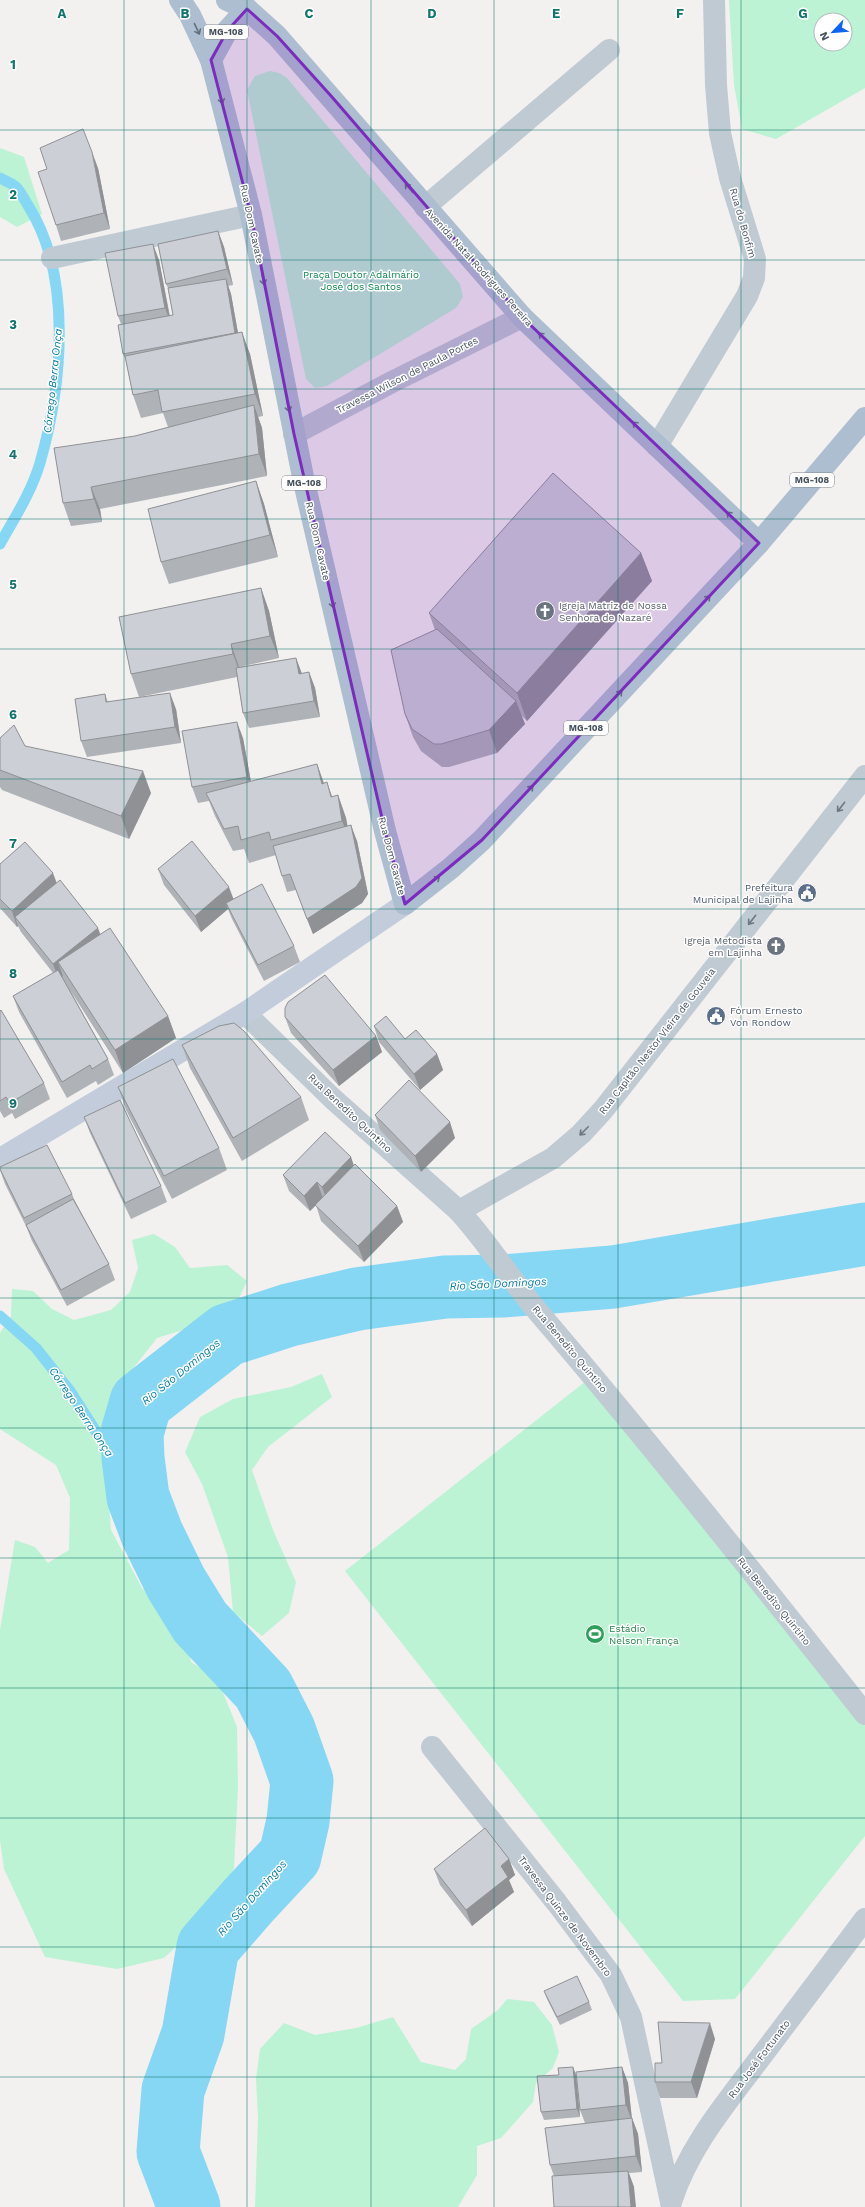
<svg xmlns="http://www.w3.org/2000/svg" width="865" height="2207" font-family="'Work Sans',sans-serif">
<rect width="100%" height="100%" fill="#f3f0f0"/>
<g fill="#bcf3d4" fill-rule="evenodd">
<path d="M729 0H865V88L776 139 742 129 734 85ZM821 20H845V44H821Z"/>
<path d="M270 71 279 73 287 78 460 284 463 297 456 308 327 386 315 388 306 379 247 90 255 76Z"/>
<path d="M0 148 24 157 42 214 17 227 0 217Z"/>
<path d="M154 1234 175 1247 190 1268 227 1265 247 1281 231 1315 157 1338 116 1390 106 1469 111 1530 142 1588 186 1630 191 1662 217 1678 237 1727 238 1787 234 1868 216 1909 164 1958 117 1969 45 1957 4 1869 0 1840V1630L15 1540 35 1547 48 1563 69 1550 70 1498 56 1465 0 1429V1333L11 1316 12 1289 33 1291 52 1309 74 1320 111 1310 130 1292 138 1268 132 1240Z"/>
<path d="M322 1374 332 1397 268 1447 252 1470 273 1530 296 1582 289 1613 262 1636 233 1612 228 1557 202 1484 185 1452 200 1417 233 1399 291 1387Z"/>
<path d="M586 1381 865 1719V1836L735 1999 683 2001 345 1571Z"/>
<path d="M507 1999 534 2002 552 2025 559 2052 553 2068 536 2083 533 2102 501 2138 477 2146V2175L458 2207H255L258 2118 256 2079 260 2049 284 2023 315 2035 356 2028 393 2017 421 2062 455 2070 466 2059 471 2029 498 2010Z"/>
</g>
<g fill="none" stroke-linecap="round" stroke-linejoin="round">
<g stroke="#86d7f3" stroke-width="11">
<path d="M0 178C5 181 12 183 16 187 21 192 25 201 29 207 73 278 62 386 40 463 31 493 15 517 0 544"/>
<path d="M0 1316 36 1348 70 1391 138 1497"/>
</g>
<path stroke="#86d7f3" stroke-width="63" d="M189 2207 168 2152 173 2090 193 2034 208 1947 249 1900 290 1856 298 1821 302 1781 284 1730 263 1689 200 1622 176 1583 152 1534 138 1497 133 1458 132 1433 141 1402 227 1335 289 1315 357 1299 445 1287 503 1286 613 1277 865 1234"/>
<g stroke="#c0cad3" stroke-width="22">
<path d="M425 207 609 50"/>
<path d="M52 258 251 215"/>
<path d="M294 434 390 383 522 317"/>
<path d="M657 446 747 296 754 278 755 259 730 178 720 133 716 85 714 0"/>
<path d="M245 1013 332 1098 459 1211C488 1243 511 1280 539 1313 651 1444 758 1579 865 1714"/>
<path d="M459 1211 553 1158 581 1134 603 1110 865 776"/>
<path d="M432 1747 557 1903 611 1975 631 2017 671 2202"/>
<path d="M671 2202C688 2148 726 2103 760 2058 795 2012 830 1966 865 1919"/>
</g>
<path stroke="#c2ccda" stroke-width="22" d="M0 1159 245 1013 405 904"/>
<g stroke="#aebed1" stroke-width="22">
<path d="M180 0 190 15 211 60 251 215 304 482 385 831 405 904 451 868 482 840 759 543 865 418"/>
<path d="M227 0 247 9 277 36 522 317 759 543"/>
<path d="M211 60 227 31 247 9"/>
</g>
</g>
<g fill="#afb2b7">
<path d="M98 168 110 229 61 241 56 225Z"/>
<path d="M218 231 224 247 233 285 228 286 231 294 238 333 250 354 263 416 258 417 262 428 267 476 100 509 102 522 71 526 63 503 135 436 168 427 163 413 141 418 133 395 125 358 123 354 121 324 118 316 159 260 170 316 173 315 168 288 166 284Z"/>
<path d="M256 481 264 504 278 557 169 584 161 562Z"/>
<path d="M641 553 652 581 527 721 521 715 525 724 497 753 449 767H442L421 751 413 737 405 714 435 630 429 613Z"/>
<path d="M261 588 269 611 279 658 239 667 296 658 302 674 309 672 315 688 320 717 249 728 243 713 237 677 139 697 131 674Z"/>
<path d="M105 694 108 702 176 709 181 743 87 757 81 741Z"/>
<path d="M0 738 25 746 151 793 129 839 2 790 0 787Z"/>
<path d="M243 738 251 782 317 764 324 783 332 797 338 795 346 818 347 826 357 841 368 894 362 903 313 934 296 890 287 892 282 876 276 855 249 863 244 849 233 851 215 816 209 801 198 803 192 787Z"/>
<path d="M0 864 57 883 100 934 168 1016 176 1038 123 1073 70 990 108 1059 114 1075 98 1085 96 1081 67 1098 19 1012 13 996 53 973 21 932 18 926 17 927 0 908Z"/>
<path d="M158 869 234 899 294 946 300 962 264 981 232 919 228 909 201 932 164 885Z"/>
<path d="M0 1011 44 1083 50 1099 15 1119 12 1113 4 1118 0 1111Z"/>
<path d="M285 1017 376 1036 382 1052 339 1086 291 1033Z"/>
<path d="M374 1026 405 1039 437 1054 443 1070 420 1090 379 1042Z"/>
<path d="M182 1045 301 1097 309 1120 242 1161 190 1068Z"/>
<path d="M118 1087 219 1148 227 1170 172 1199 126 1110Z"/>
<path d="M375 1115 455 1138 421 1172 380 1130Z"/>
<path d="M84 1117 161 1186 167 1202 131 1219 90 1133Z"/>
<path d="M351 1157 354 1166 397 1206 403 1222 364 1262 321 1221 316 1205 310 1211 289 1191 283 1175Z"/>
<path d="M0 1170 72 1194 74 1199 109 1264 115 1280 67 1306 32 1241 26 1226 5 1184Z"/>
<path d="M509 1859 515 1875 509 1880 514 1892 472 1926 440 1885 434 1869Z"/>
<path d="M544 1991 589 2002 592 2010 560 2025 547 1999Z"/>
<path d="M715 2039 697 2098H660L655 2082 662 2063Z"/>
<path d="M573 2067 576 2075 580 2117 544 2120 541 2112 559 2075Z"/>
<path d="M622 2067 628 2083 632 2118 638 2134 642 2172 629 2173 634 2187 554 2176 550 2165 585 2123 580 2110Z"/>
</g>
<g fill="#8f9195">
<path d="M92 152 98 168 110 229 104 213Z"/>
<path d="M218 231 224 247 233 285 227 269Z"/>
<path d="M153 244 159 260 171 324 165 308Z"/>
<path d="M226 279 231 294 241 350 235 334Z"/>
<path d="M242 332 250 354 263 416 255 394Z"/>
<path d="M254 405 262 428 267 476 259 454Z"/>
<path d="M256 481 264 504 278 557 270 535Z"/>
<path d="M91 487 100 509 102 522 94 499Z"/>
<path d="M641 553 652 581 527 721 517 693Z"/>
<path d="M261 588 269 611 279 658 270 636Z"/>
<path d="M231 644 239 667 241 676 233 654Z"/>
<path d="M296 658 302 674H299Z"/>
<path d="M309 672 315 688 320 717 314 701Z"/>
<path d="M170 693 176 709 181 743 175 727Z"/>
<path d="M516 701 525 724 497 753 489 730Z"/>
<path d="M237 722 243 738 253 793 247 777Z"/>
<path d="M317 764 325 787 322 784Z"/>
<path d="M143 771 151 793 129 839 121 816Z"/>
<path d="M327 782 335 805 331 797Z"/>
<path d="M338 795 346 818 351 843 342 821Z"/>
<path d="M351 825 357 841 368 894 362 903 313 934 307 919Z"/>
<path d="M53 873 59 889 15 917 18 926 17 927 12 911Z"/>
<path d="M229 887 235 903H226L228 909 201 932 195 916Z"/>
<path d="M98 928 104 944 58 962 63 976 59 980 53 964Z"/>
<path d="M168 1016 176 1038 123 1073 115 1050Z"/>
<path d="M376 1036 382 1052 339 1086 333 1070Z"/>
<path d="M437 1054 443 1070 420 1090 414 1074Z"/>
<path d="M450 1122 455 1138 421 1172 415 1156Z"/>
<path d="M351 1157 356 1173 328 1203 322 1187Z"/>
<path d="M317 1182 323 1198 310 1211 304 1196Z"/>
<path d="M397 1206 403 1222 364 1262 358 1246Z"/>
<path d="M509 1859 515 1875 509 1880 514 1892 472 1926 466 1910 501 1866Z"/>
<path d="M710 2023 715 2039 697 2098 691 2082Z"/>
<path d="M573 2067 576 2075 580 2117 577 2109Z"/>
<path d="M622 2067 628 2083 632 2121 626 2105Z"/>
<path d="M632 2118 638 2134 642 2172 636 2156Z"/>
<path d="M628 2171 634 2187 636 2207H631Z"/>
</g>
<g fill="#cccfd5" stroke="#8f9195">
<path d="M83 129 92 152 104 213 56 225 38 172 47 169 40 148Z"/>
<path d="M218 231 227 269 166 284 158 244Z"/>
<path d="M153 244 165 308 118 316 105 253Z"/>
<path d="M226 279 235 333 123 354 118 325 173 315 168 288Z"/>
<path d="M242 332 255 394 162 412 158 390 133 395 125 356Z"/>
<path d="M254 405 259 454 91 487 94 499 63 503 54 448 135 436Z"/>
<path d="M553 473 641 553 517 693 429 613Z"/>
<path d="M256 481 270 535 161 562 148 509Z"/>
<path d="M261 588 270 636 231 644 233 654 131 674 119 617Z"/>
<path d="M437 629 516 701 489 730 441 744H434L412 729 405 714 391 650Z"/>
<path d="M296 658 299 674 309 672 314 701 243 713 236 668Z"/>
<path d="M170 693 175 727 81 741 75 699 105 694 106 702Z"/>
<path d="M237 722 247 777 192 787 182 731Z"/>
<path d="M14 725 25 746 143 771 121 816 0 770V738Z"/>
<path d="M317 764 322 784 327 782 331 797 338 795 342 821 271 840 269 832 241 840 238 826 224 829 206 793Z"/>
<path d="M351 825 362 878 356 887 307 919 290 874 282 876 273 846Z"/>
<path d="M192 841 229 887 195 916 158 869Z"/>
<path d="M25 842 53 873 12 911 0 899V864Z"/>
<path d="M60 880 98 928 53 964 15 917Z"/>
<path d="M262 884 294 946 258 965 226 903Z"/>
<path d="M110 928 168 1016 115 1050 58 962Z"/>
<path d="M58 970 108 1059 92 1069 90 1065 62 1082 13 996Z"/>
<path d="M325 975 376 1036 333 1070 285 1017V1008L288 1002Z"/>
<path d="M1 1010 44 1083 10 1103 6 1097 0 1101V1011Z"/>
<path d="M386 1016 405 1039 416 1030 437 1054 414 1074 374 1026Z"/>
<path d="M234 1023 244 1031 301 1097 233 1138 182 1045 219 1026Z"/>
<path d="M173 1059 219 1148 164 1176 118 1087Z"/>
<path d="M409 1080 450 1122 415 1156 375 1115Z"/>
<path d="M120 1100 161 1186 125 1203 84 1117Z"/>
<path d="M325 1132 351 1157 322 1187 317 1182 304 1196 283 1175Z"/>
<path d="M47 1145 72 1194 24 1218 0 1169V1167Z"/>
<path d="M355 1164 397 1206 358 1246 315 1205Z"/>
<path d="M73 1199 109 1264 61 1290 26 1225Z"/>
<path d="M485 1828 509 1859 501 1866 508 1877 466 1910 434 1869Z"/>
<path d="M577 1976 589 2002 557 2017 544 1991Z"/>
<path d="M658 2022 710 2023 691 2082H655V2063H662Z"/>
<path d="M573 2067 577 2109 541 2112 537 2076 559 2075 558 2068Z"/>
<path d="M622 2067 626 2105 580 2110 576 2072Z"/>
<path d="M632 2118 636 2156 550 2165 545 2128Z"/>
<path d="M628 2171 631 2207H554L552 2176Z"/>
</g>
<defs><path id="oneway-shaft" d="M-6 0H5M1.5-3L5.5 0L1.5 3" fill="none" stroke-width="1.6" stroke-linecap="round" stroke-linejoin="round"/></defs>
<g stroke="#616e7c">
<use href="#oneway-shaft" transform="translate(197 29) rotate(65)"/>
<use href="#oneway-shaft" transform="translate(221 98) rotate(76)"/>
<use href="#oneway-shaft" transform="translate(409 188) rotate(-130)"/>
<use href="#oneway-shaft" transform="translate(263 279) rotate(79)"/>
<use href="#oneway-shaft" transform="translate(543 337) rotate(-137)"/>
<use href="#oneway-shaft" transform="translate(288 406) rotate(79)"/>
<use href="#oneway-shaft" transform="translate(637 426) rotate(-136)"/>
<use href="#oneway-shaft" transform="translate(731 516) rotate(-136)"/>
<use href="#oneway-shaft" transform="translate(706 600) rotate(-47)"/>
<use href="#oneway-shaft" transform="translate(332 602) rotate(77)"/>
<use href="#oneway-shaft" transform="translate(618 695) rotate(-47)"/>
<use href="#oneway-shaft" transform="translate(529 790) rotate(-47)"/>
<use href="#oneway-shaft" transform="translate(435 880) rotate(-38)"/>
</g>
<g stroke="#6b7782">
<use href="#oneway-shaft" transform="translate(841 807) rotate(128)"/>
<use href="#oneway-shaft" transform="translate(752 920) rotate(128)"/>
<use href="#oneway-shaft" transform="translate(584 1131) rotate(135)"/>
</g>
<path fill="#7b2cbf" fill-opacity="0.2" stroke="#7b2cbf" stroke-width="3" stroke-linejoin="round" d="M247 9 277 36 332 97 522 317 759 543 482 840 405 904 385 831 294 434 251 215 211 60 227 31Z"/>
<path fill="none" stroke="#0f766e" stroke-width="1" stroke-opacity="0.55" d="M124 0V2207M247 0V2207M371 0V2207M494 0V2207M618 0V2207M741 0V2207M0 130H865M0 260H865M0 389H865M0 519H865M0 649H865M0 779H865M0 909H865M0 1039H865M0 1168H865M0 1298H865M0 1428H865M0 1558H865M0 1688H865M0 1818H865M0 1947H865M0 2077H865"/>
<defs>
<symbol id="church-disc" viewBox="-11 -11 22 22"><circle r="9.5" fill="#6b7280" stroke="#fff"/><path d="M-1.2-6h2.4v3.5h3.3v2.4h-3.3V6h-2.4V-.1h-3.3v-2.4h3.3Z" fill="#fff"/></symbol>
<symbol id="civic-disc" viewBox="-11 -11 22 22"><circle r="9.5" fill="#5c6f8a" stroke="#fff"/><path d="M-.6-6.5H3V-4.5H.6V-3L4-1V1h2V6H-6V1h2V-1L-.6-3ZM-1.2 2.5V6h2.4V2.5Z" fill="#fff"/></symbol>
<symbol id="stadium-disc" viewBox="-11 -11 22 22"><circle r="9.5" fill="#2e9e5b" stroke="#fff"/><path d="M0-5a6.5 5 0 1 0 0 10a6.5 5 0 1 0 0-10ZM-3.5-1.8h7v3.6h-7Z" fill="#fff"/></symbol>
</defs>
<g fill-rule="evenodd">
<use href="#church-disc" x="534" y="600" width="22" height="22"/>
<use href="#civic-disc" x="796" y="882" width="22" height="22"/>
<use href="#church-disc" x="765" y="935" width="22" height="22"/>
<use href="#civic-disc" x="705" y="1005" width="22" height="22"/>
<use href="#stadium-disc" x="584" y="1623" width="22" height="22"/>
</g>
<g text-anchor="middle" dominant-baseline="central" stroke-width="3" stroke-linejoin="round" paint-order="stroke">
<g fill="#fff" stroke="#7e878f" stroke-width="1">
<rect x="204" y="25" width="44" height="14" rx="3"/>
<rect x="790" y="473" width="44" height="14" rx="3"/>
<rect x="282" y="476" width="44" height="14" rx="3"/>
<rect x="564" y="721" width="44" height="14" rx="3"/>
</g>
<g font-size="9" font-weight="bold" fill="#47535f">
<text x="226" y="32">MG-108</text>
<text x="812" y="480">MG-108</text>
<text x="304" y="483">MG-108</text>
<text x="586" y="728">MG-108</text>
</g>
<g font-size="10" fill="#47535f" stroke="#fff">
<text transform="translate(743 223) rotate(74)">Rua do Bonfim</text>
<text transform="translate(252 224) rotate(78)">Rua Dom Cavate</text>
<text transform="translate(479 267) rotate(48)">Avenida Natal Rodrigues Pereira</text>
<text transform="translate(407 375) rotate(-27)">Travessa Wilson de Paula Portes</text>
<text transform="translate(318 541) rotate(77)">Rua Dom Cavate</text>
<text transform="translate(392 856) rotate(75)">Rua Dom Cavate</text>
<text transform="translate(657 1041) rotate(-52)">Rua Capitão Nestor Vieira de Gouveia</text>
<text transform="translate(350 1113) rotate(43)">Rua Benedito Quintino</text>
<text transform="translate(570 1349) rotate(50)">Rua Benedito Quintino</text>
<text transform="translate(774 1601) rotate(51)">Rua Benedito Quintino</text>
<text transform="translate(565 1916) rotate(53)">Travessa Quinze de Novembro</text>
<text transform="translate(759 2059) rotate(-53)">Rua José Fortunato</text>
</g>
<g font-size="10" fill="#108852" stroke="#fff">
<text x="361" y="274">Praça Doutor Adalmário<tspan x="361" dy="12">José dos Santos</tspan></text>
</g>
<g font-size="10" fill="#5b616d" stroke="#fff" text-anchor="start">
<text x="559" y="605">Igreja Matriz de Nossa<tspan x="559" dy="12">Senhora de Nazaré</tspan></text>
<text x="762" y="940" text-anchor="end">Igreja Metodista<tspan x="762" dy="12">em Lajinha</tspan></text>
</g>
<g font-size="10" fill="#4e5e75" stroke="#fff" text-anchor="end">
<text x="793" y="887">Prefeitura<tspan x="793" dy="12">Municipal de Lajinha</tspan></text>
<text x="730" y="1010" text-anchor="start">Fórum Ernesto<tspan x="730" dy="12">Von Rondow</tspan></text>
</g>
<g font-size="10" fill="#27864d" stroke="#fff" text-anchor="start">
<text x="609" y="1628">Estádio<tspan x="609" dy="12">Nelson França</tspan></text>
</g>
<g font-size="11" font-style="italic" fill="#037da7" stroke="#fff">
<text transform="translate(53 381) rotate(-84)">Córrego Berra Onça</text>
<text transform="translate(498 1284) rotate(-3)">Rio São Domingos</text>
<text transform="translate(181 1372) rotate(-39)">Rio São Domingos</text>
<text transform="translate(81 1412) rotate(56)">Córrego Berra Onça</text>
<text transform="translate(252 1898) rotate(-48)">Rio São Domingos</text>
</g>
</g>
<g font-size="13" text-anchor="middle" font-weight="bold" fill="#0f766e" stroke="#fff" stroke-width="3" stroke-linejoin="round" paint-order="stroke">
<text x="62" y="18">A</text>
<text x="185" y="18">B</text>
<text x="309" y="18">C</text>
<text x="432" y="18">D</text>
<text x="556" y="18">E</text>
<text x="680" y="18">F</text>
<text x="803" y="18">G</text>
<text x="13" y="69">1</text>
<text x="13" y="199">2</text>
<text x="13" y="329">3</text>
<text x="13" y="459">4</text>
<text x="13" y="589">5</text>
<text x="13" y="719">6</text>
<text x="13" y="848">7</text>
<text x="13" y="978">8</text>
<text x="13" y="1108">9</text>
</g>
<g transform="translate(833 32) rotate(244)"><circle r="19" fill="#ffffff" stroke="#b5babf"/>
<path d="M0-3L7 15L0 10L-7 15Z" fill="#0b65f2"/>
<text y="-6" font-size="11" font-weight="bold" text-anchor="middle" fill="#47535f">N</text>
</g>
</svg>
